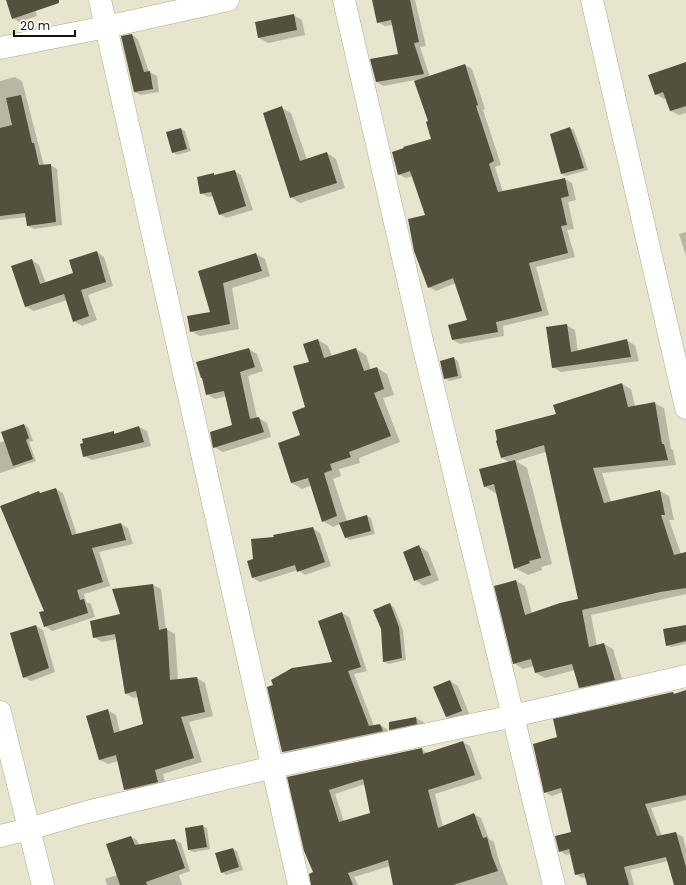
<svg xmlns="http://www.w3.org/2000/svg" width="686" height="885" font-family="Poppins,sans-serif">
<rect width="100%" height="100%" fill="#e7e5ce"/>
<g fill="#0003" fill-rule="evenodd">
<path d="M7 0H32L37 16 19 22 13 18Z"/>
<path d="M373 0H415L426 46 420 47 430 77 465 65 472 69 485 109 483 110 501 165 495 167 503 192 565 179 572 183 576 200 568 202 574 229 567 230 575 257 536 267 549 315 503 326 504 336 460 344 453 340 469 321 456 283 436 291 429 287 426 216 413 176 406 178 398 174 432 140 429 122 415 80 383 86 377 82 399 55 393 25 385 26 378 22Z"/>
<path d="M293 15 302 20 305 35 268 43 259 38Z"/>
<path d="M132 35 138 39 149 72 157 76 159 92 141 95 134 92Z"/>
<path d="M686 63V113L679 115 671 111 666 98 664 99 656 94Z"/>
<path d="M15 77 22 81 44 166 50 165 57 169 62 225 34 229 28 226 27 217 0 220V81Z"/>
<path d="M282 108 291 113 307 160 327 153 336 159 345 188 300 203 291 197Z"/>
<path d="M569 128 574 130 582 152 588 170 566 176 562 174 551 134Z"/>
<path d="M181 129 185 131 191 151 177 155 173 152Z"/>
<path d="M234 171 241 175 253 210 226 218 220 214 214 196 208 197 201 193 214 174 216 175Z"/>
<path d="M686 232V256L679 234Z"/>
<path d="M97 252 104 257 113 286 88 295 97 320 82 326 74 321 67 300 34 311 26 307 32 260 39 265 46 283 74 273Z"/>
<path d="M256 254 265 259 270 276 232 288 239 329 200 336 191 331 211 313 199 272Z"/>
<path d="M566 325 575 330 578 352 626 340 635 345 639 361 561 372 553 367Z"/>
<path d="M318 340 328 346 332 357 356 349 366 355 371 370 377 368 387 374 394 395 383 398 400 442 359 458 360 463 339 469 341 476 333 479 347 521 367 516 371 518 375 534 350 540 345 537 340 524 333 527 323 521 312 485 302 489 292 483 306 408 310 363Z"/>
<path d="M249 349 257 354 263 371 248 376 257 418H259L267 423 271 437 223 452 214 447 234 426 227 396 215 399 207 394Z"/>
<path d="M453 358 458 361 462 378 449 381 445 378Z"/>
<path d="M622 384 631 389 635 406 654 403 664 408 671 449 673 450 676 465 602 473 611 502 660 491 669 496 674 520H669L681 554 686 553V594L591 615 597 646 604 644 613 649 624 685 589 693 580 687 575 670 545 678 536 673 534 666 523 669 514 663 496 587 516 581 525 586 532 614 579 600 546 452 516 461 527 468 552 564 541 567 542 570 528 575 515 568 497 494 484 486 509 462 502 458 558 415Z"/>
<path d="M24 425 28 427 33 441 29 442 36 461 0 473V442L6 441Z"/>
<path d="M139 427 147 431 151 446 92 460 84 456 113 432 117 434Z"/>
<path d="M56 489 63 493 77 535 121 524 128 528 133 544 99 552 110 586 84 594 86 602 91 604 95 617 52 631 45 626V612L39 492 41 494Z"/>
<path d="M312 528 320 533 331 566 305 575 298 570 260 582 253 578 255 560 275 538Z"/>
<path d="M419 546 428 552 439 580 424 586 415 580Z"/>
<path d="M153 585 161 589 166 629 175 634 178 680 197 678 205 683 213 716 189 722 202 762 163 774 166 786 133 794 125 789 118 761 108 764 100 760 87 716 107 710 116 715 120 732 145 724 138 697 134 698 126 694 117 639 102 642 94 637 121 615Z"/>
<path d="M389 604 394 607 403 630 406 660 389 664 384 662Z"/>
<path d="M342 613 349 617 367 671 354 674 374 726 380 725 387 729 389 735 290 756 283 752 334 663Z"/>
<path d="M36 626 43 630 55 672 31 681 24 677Z"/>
<path d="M686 626V644L671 647 667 645Z"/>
<path d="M450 681 458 686 470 716 456 722 447 717 435 687Z"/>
<path d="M673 693 680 697 686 722V800L651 808 662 836 676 833 683 837 686 848V885H675L668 861 630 870 634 885H589L586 877 582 878 576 874 571 854 566 855 560 851 572 832 563 792 552 796 545 792 558 738Z"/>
<path d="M416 718 425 723 426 728 399 734 390 729Z"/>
<path d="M463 742 470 746 482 779 435 794 443 827 474 814 481 818 489 839 494 842 499 861 508 885H394L390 866 354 877 358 885H312L315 873 289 777 421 749 428 753ZM365 784 371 814 344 822 335 794Z"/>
<path d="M203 826 207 828 210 849 194 852 189 850Z"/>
<path d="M131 837 137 840 139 845 175 840 181 843 190 871 179 875 182 885H107L105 879 117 875 107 845Z"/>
<path d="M233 849 237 851 243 870 226 875 222 872Z"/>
</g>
<g fill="#53513d" fill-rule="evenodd">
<path d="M6 0H59V3L12 19Z"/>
<path d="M372 0H410L419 42 414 43 424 74 376 82 370 59 398 54 391 20 377 23Z"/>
<path d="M294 14 297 30 258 38 255 22Z"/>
<path d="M132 34 144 72 150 71 153 89 134 92 121 36Z"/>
<path d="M686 62V106L670 111 663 92 655 95 648 75Z"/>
<path d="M465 64 478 105 476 106 494 161 489 164 498 192 565 178 569 196 561 198 567 225 561 226 568 253 529 263 542 311 496 322 498 332 452 340 448 325 467 320 453 278 428 288 414 251 408 219 425 215 410 171 398 175 392 152 404 148 403 147 431 139 426 122 428 121 414 81Z"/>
<path d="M21 95 32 143H34L39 165 51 164 56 222 27 226 25 213 0 216V128L12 125 6 98Z"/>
<path d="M282 106 300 161 327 152 337 183 290 198 263 113Z"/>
<path d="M570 127 578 149 584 168 561 174 550 134Z"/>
<path d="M181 128 187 149 172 153 166 132Z"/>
<path d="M235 170 246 206 219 215 211 192 200 194 197 177 214 173V175Z"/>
<path d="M97 251 106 282 81 290 89 316 73 322 64 294 25 307 11 266 32 259 40 284 73 273 69 260Z"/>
<path d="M256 253 262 271 223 283 230 324 190 332 187 316 210 312 198 271Z"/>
<path d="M567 324 571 352 627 339 631 357 552 368 546 327Z"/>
<path d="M318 339 324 358 356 348 364 371 377 367 384 389 374 393 391 436 349 452 351 457 330 464 332 470 324 473 337 516 322 522 308 478 291 483 278 443 300 435 292 412 305 407 293 366 309 362 303 344Z"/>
<path d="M249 348 255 367 240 372 250 419 259 417 264 432 213 448 210 432 232 425 224 391 206 395 202 378H201L196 362Z"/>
<path d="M454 357 458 376 444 379 440 361Z"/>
<path d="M622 383 628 407 655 402 662 444H664L668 460 593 468 604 503 660 490 665 515H661L674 555 686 552V588L660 592 582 610 589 647 604 643 615 680 579 688 572 664 535 673 531 659 513 664 494 586 516 580 525 615 560 603 578 599 544 445 501 458 496 441 497 440 495 430 556 414 553 405Z"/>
<path d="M24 424 29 438 26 440 33 459 13 466 1 432Z"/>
<path d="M139 426 144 442 83 457 80 444 83 443 82 439 114 431V434Z"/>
<path d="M515 460 541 558 529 561 530 563 514 569 494 484 484 487 479 469Z"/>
<path d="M56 488 72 535 121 523 126 540 92 548 103 582 77 590 80 600 84 599 88 613 44 627 39 612 44 611 0 506 39 491 40 493Z"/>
<path d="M367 515 371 531 345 538 339 523Z"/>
<path d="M313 527 325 562 297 572 295 565 252 578 247 561 253 559 251 539 274 537 273 535Z"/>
<path d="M419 545 431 575 414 581 403 552Z"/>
<path d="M153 584 159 630 167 628 170 680 197 677 205 712 181 717 194 758 155 770 158 782 124 790 116 755 99 760 86 716 108 709 114 733 143 724 136 691 125 694 115 634 93 638 90 621 120 614 112 589Z"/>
<path d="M390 603 399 627 402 658 383 662 381 629 373 610Z"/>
<path d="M342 612 361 667 348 671 369 726 380 724 383 731 282 752 267 687 273 685 271 680 292 668 332 662 318 621Z"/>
<path d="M36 625 49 668 23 678 10 633Z"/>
<path d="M686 625V641L666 646 663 629Z"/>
<path d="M450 680 462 711 446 717 433 687Z"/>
<path d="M686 690V795L645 804 657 836 676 832 686 867V885H674L666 857 624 867 629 885H587L584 873 575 875 569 849 559 852 555 836 571 832 561 788 544 793 533 744 557 737 553 719 673 692 674 694Z"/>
<path d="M416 717 417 724 389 730V722Z"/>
<path d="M463 741 475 775 428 790 438 828 474 813 483 838 487 837 492 856 498 871 453 885H393L388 860 348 873 353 885H311L309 874 313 872 304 851 287 777 422 748 423 754ZM363 779 370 813 339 822 329 790Z"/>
<path d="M203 825 207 847 188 850 185 828Z"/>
<path d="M131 836 135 845 175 839 185 868 146 882 147 885H120L106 844Z"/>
<path d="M233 848 239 867 221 873 215 853Z"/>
</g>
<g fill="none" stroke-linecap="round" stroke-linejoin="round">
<defs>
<g id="minor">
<path d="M100 0 299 885"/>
<path d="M344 0 423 345 554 885"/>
<path d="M592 0 686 408"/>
<path d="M0 48 106 27 228 0"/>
<path d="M0 712 43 885"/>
<path d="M0 836 29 829 87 812 273 767 513 716 686 676"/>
</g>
</defs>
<use href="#minor" stroke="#abaa93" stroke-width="23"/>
<use href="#minor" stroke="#fff" stroke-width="22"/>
</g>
<path d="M14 30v6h61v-6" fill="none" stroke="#16150d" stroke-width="2"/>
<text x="20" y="30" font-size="12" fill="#16150d" stroke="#ffffff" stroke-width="3" paint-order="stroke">20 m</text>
</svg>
